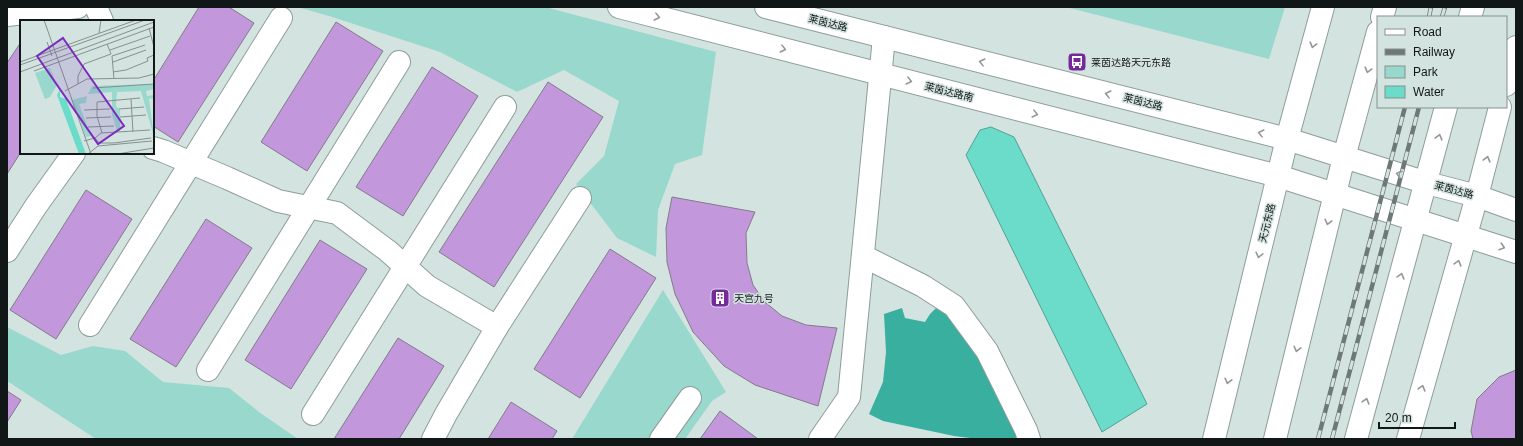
<svg xmlns="http://www.w3.org/2000/svg" width="1523" height="446" font-family="Helvetica,'Noto Sans SC',sans-serif">
<rect width="100%" height="100%" fill="#d3e3e0"/>
<g fill="#99d8cc">
<path d="M297 7H545L716 52 702 155 675 164 658 210 656 257 617 238 576 184 604 156 619 101 564 70 517 92 440 52 329 16Z"/>
<path d="M1066 7H1285L1269 59Z"/>
<path d="M663 290 726 392 712 401 685 439H572Z"/>
<path d="M7 327 61 355 93 346 125 351 163 382 229 388 259 412 298 439H96L7 381Z"/>
</g>
<path fill="#39b09f" d="M939 305 964 337 985 369 1018 439H978L954 436 883 421 869 414 883 382 886 352 884 314 902 308 905 318 925 322 930 314Z"/>
<path fill="#6bdcca" stroke="#50a194" d="M991 127 1014 137 1147 404 1102 432 966 155 980 130Z"/>
<g fill="#c297dc" stroke="#837c88">
<path d="M199 7H229L254 23 178 142 153 126V81Z"/>
<path d="M336 22 383 51 307 171 261 142Z"/>
<path d="M21 42V152L7 174V63Z"/>
<path d="M432 67 478 96 403 216 356 187Z"/>
<path d="M548 82 603 117 494 287 439 252Z"/>
<path d="M86 190 132 219 56 339 10 310Z"/>
<path d="M672 197 755 212 746 233 747 263 753 285 765 302 782 316 806 325 837 328 818 406 755 385 724 366 693 332 675 294 667 262 666 228Z"/>
<path d="M206 219 252 248 176 367 130 339Z"/>
<path d="M320 240 367 269 291 389 245 360Z"/>
<path d="M610 249 656 278 580 398 534 369Z"/>
<path d="M398 338 444 366 399 439H334Z"/>
<path d="M1516 370V439H1473L1471 431 1477 399 1499 377Z"/>
<path d="M7 391 21 400 7 422Z"/>
<path d="M511 402 557 431 552 439H488Z"/>
<path d="M720 411 758 439H700Z"/>
</g>
<g fill="none" stroke-linecap="round" stroke-linejoin="round">
<defs>
<g id="minor">
<path d="M96 7 102 21"/>
<path d="M7 15 78 7"/>
<path d="M1506 85 1516 47"/>
<path d="M153 148 163 151 227 178 278 201 337 213 388 251 427 286 497 327 446 414 433 439"/>
<path d="M7 251 36 206 74 153"/>
<path d="M863 256 923 286 954 306 987 351 1026 430 1029 439"/>
<path d="M90 325 281 18"/>
<path d="M497 327 580 198"/>
<path d="M208 370 399 62"/>
<path d="M313 414 505 107"/>
<path d="M661 439 690 398"/>
<path d="M820 439 849 397 884 37"/>
<path d="M1214 439 1287 139 1323 7"/>
<path d="M1408 439 1477 196 1500 107"/>
</g>
<g id="major">
<path d="M619 7 1278 176 1516 252"/>
<path d="M766 7 1287 139 1427 183 1477 196 1516 210"/>
</g>
<g id="highway">
<path d="M1382 17 1385 7"/>
<path d="M1470 17 1473 7"/>
<path d="M1275 439 1344 157 1378 32"/>
<path d="M1356 439 1446 107"/>
</g>
</defs>
<use href="#minor" stroke="#8d9d9a" stroke-width="24"/>
<use href="#major" stroke="#8d9d9a" stroke-width="24"/>
<use href="#highway" stroke="#8d9d9a" stroke-width="24"/>
<use href="#minor" stroke="#fff" stroke-width="22"/>
<use href="#major" stroke="#fff" stroke-width="22"/>
<use href="#highway" stroke="#fff" stroke-width="22"/>
<defs>
<g id="rail">
<path d="M1429 17 1431 7"/>
<path d="M1442 17 1445 7"/>
<path d="M1318 439 1405 107"/>
<path d="M1332 439 1419 107"/>
</g>
</defs>
<use href="#rail" stroke="#6e7977" stroke-width="4.5"/>
<use href="#rail" stroke="#d3e3e0" stroke-width="3" stroke-dasharray="9" stroke-linecap="butt"/>
</g>
<defs><path id="oneway-chevron" d="M-2-3.5L2.5 0L-2 3.5" fill="none" stroke-width="1.6" stroke-linecap="round" stroke-linejoin="round"/></defs>
<g stroke="#949796">
<use href="#oneway-chevron" transform="translate(657 17) rotate(14)"/>
<use href="#oneway-chevron" transform="translate(1313 45) rotate(105)"/>
<use href="#oneway-chevron" transform="translate(783 49) rotate(14)"/>
<use href="#oneway-chevron" transform="translate(982 62) rotate(-166)"/>
<use href="#oneway-chevron" transform="translate(1368 70) rotate(105)"/>
<use href="#oneway-chevron" transform="translate(909 81) rotate(14)"/>
<use href="#oneway-chevron" transform="translate(1108 94) rotate(-166)"/>
<use href="#oneway-chevron" transform="translate(1035 114) rotate(14)"/>
<use href="#oneway-chevron" transform="translate(1261 133) rotate(-166)"/>
<use href="#oneway-chevron" transform="translate(1439 137) rotate(-75)"/>
<use href="#oneway-chevron" transform="translate(1487 159) rotate(-75)"/>
<use href="#oneway-chevron" transform="translate(1399 174) rotate(-163)"/>
<use href="#oneway-chevron" transform="translate(1328 222) rotate(104)"/>
<use href="#oneway-chevron" transform="translate(1502 247) rotate(18)"/>
<use href="#oneway-chevron" transform="translate(1259 255) rotate(104)"/>
<use href="#oneway-chevron" transform="translate(1458 263) rotate(-74)"/>
<use href="#oneway-chevron" transform="translate(1401 276) rotate(-74)"/>
<use href="#oneway-chevron" transform="translate(1297 349) rotate(104)"/>
<use href="#oneway-chevron" transform="translate(1228 381) rotate(104)"/>
<use href="#oneway-chevron" transform="translate(1422 388) rotate(-74)"/>
<use href="#oneway-chevron" transform="translate(1366 401) rotate(-74)"/>
</g>
<defs>
<symbol id="bus-square" viewBox="-11 -11 22 22"><rect x="-9" y="-9" width="18" height="18" rx="4" fill="#76299b" stroke="#d3e3e0"/><path d="M-5-6H5V4H4V6H2V4H-2V6H-4V4H-5ZM-3.5-4V0h7V-4ZM-3.5 1.2v1.5H-2V1.2ZM2 1.2v1.5H3.5V1.2Z" fill="#fff"/></symbol>
<symbol id="building-square" viewBox="-11 -11 22 22"><rect x="-9" y="-9" width="18" height="18" rx="4" fill="#76299b" stroke="#d3e3e0"/><path d="M-4-6H4V6H1V3H-1V6H-4ZM-2.5-4.3h1.7v1.8h-1.7ZM.8-4.3h1.7v1.8H.8ZM-2.5-1h1.7V.8h-1.7ZM.8-1h1.7V.8H.8Z" fill="#fff"/></symbol>
</defs>
<g fill-rule="evenodd">
<use href="#bus-square" x="1066" y="51" width="22" height="22"/>
<use href="#building-square" x="709" y="287" width="22" height="22"/>
</g>
<g text-anchor="middle" dominant-baseline="central" stroke-width="3" stroke-linejoin="round" paint-order="stroke">
<g font-size="10" fill="#111716" stroke="#d3e3e0">
<text transform="translate(828 23) rotate(14)">莱茵达路</text>
<text transform="translate(949 92) rotate(14)">莱茵达路南</text>
<text transform="translate(1143 102) rotate(14)">莱茵达路</text>
<text transform="translate(1454 190) rotate(15)">莱茵达路</text>
<text transform="translate(1267 223) rotate(-76)">天元东路</text>
</g>
<g font-size="10" fill="#111716" stroke="#d3e3e0" text-anchor="start">
<text x="1091" y="62">莱茵达路天元东路</text>
<text x="734" y="298">天宫九号</text>
</g>
</g>
<g transform="translate(20 20)">
<rect width="134" height="134" fill="#d3e3e0"/>
<path d="M30 48 37 65 30 77 25 79 15 53ZM133 64 134 69 126 71 127 76 134 75V78L129 79 134 117 121 71 97 72 96 86 100 90V112L97 111 92 95V72L68 74 72 66ZM67 76 66 83 59 84 71 116 66 117 52 80Z" fill="#99d8cc"/>
<path d="M40 69V77L46 79 66 134H59L37 75Z" fill="#6bdcca"/>
<path fill="none" stroke="#85918f" stroke-width="1" d="M24 0 71 134M129 8 134 27M79 13 81 0M27 22 32 36M90 30 130 16M92 36 125 25M92 36 94 59M0 42 116 0M93 42 126 30M0 45 125 0M14 51 134 7M0 52 134 2M93 52 106 50 128 41 127 38 134 35M58 64V56L64 44 91 34 87 24M73 68 134 64M45 71 67 59 119 58 134 54M111 79 113 112M99 89 124 87M64 90 90 89M100 97 126 95M66 98 91 97M68 107 94 106M82 113 77 96V82L120 78M75 118 81 113 130 110M64 121 75 118 79 123H94L131 118M68 134 78 126 132 121M97 134 134 128"/>
<path fill="#7b2cbf" fill-opacity="0.15" stroke="#7b2cbf" stroke-width="2" d="M43 18 104 106 78 124 17 36Z"/>
<rect width="134" height="134" fill="none" stroke="#111716" stroke-width="2"/>
</g>
<rect width="1523" height="446" fill="none" stroke="#111716" stroke-width="16"/>
<rect x="1377" y="16" width="130" height="92" fill="#d3e3e0" stroke="#85918f"/>
<rect x="1385" y="29" width="20" height="6" fill="#ffffff" stroke="#85918f"/>
<text x="1413" y="36" font-size="12" fill="#111716">Road</text>
<rect x="1385" y="49" width="20" height="6" fill="#6e7977" stroke="#85918f"/>
<text x="1413" y="56" font-size="12" fill="#111716">Railway</text>
<rect x="1385" y="66" width="20" height="12" fill="#99d8cc" stroke="#85918f"/>
<text x="1413" y="76" font-size="12" fill="#111716">Park</text>
<rect x="1385" y="86" width="20" height="12" fill="#6bdcca" stroke="#85918f"/>
<text x="1413" y="96" font-size="12" fill="#111716">Water</text>
<path d="M1379 422v6h76v-6" fill="none" stroke="#111716" stroke-width="2"/>
<text x="1385" y="422" font-size="12" fill="#111716" stroke="#d3e3e0" stroke-width="3" paint-order="stroke">20 m</text>
</svg>
